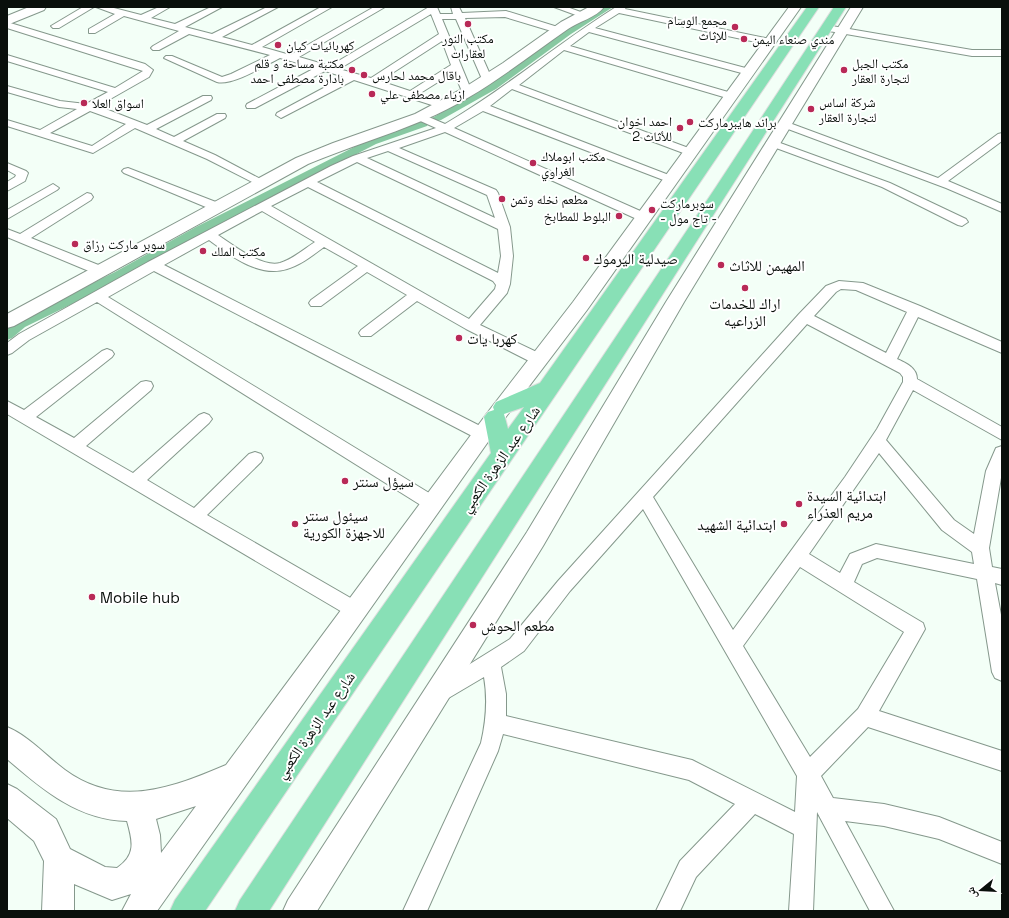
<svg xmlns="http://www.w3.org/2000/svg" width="1009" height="918" font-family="'Space Grotesk','Noto Naskh Arabic',sans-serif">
<rect width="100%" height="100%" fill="#f3fff7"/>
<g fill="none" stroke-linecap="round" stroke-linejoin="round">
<g fill="#87c8a1" fill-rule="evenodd">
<path d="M603 7H613L571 34 496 89 441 120 437 121 432 118 488 85 565 30Z"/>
<path d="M423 121 428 124 427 126 376 144 204 233 125 278 25 327 12 338 7 340V327L15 321 115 272 196 227 368 140Z"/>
</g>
<defs>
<g id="street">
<path d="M83 7H94L59 28H53L51 26Z"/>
<path d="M96 7H110L141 15 159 7H170L151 18 175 24 211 7H222L185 27 212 34 267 7H278L222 37 252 45 321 7H332L262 47 290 55 374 7H385L299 57 330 66 429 7H437L440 14H453L451 7H459L462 13 506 11 561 28 563 30 558 33 505 17 465 18 492 79 487 82 482 79 456 19H442L472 92 471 94H463L454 72 419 94 445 103 446 105 445 107 441 108 354 80 281 118 276 115 277 113 344 77 325 71 255 108H247L246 106 247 104 315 68 280 58C266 65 232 86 217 82L164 58 166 56H172L222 77 231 74 270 55 189 34 159 50H153L151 48 153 46 179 31 124 16 95 33H89V29L115 14ZM431 14 439 34 371 78 339 69ZM442 41 451 65 410 91 380 81Z"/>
<path d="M554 7H567L589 15 584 18Z"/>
<path d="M616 7H626L625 9 770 39 775 42 770 45 619 13 595 28 753 70 754 72 749 75 589 32 570 46 735 94 736 96 731 99 727 98 564 50 519 85 694 150 696 152 694 154H686L512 89 490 106 674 177 676 179 674 181H666L483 111 454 128 647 214 649 217 647 220H639L445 132 399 148 496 190 498 193 510 227 513 256 510 284 507 293 480 325 545 356 547 360 545 364 540 365 535 364 466 329 417 301 371 336H361L359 333 361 330 407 295 367 272 321 306H311L309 303 311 300 358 266 324 247C313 255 301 265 287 269 259 278 231 256 209 240L164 265 488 430 490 434 488 438 482 440 476 438 154 271 108 297 439 499 441 504 439 509 433 511 427 509 97 302 29 340 12 353 7 355V343L19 334 148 262 331 166 353 156 436 128 416 119 415 117 416 115H424L445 124C505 89 557 44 616 7ZM388 151 487 195 495 218 367 158ZM357 162 498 229 501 256 498 273 317 182ZM308 187 493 281 496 285 495 289 469 319 271 206ZM262 211 315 242C304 249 293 259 280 263 262 268 233 245 218 235Z"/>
<path d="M7 22 145 64 153 70 149 77 98 106 147 125 203 96H211L212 98 211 100 156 129 174 137 217 114H225L226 116 225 118 183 141 215 155 268 183 262 187 258 185 207 159 135 128 93 153 7 126V120L40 130 77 109 59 107 7 92V86L60 101 86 104 108 92 7 61V55L115 88 143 71 7 28ZM90 111 126 124 92 146 50 133Z"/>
<path d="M826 25 972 50H1002V56H972L823 30V26Z"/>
<path d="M784 121 938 178 998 134 1002 133V141L948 181 1002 204V212L946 188 780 126 779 124 780 122Z"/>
<path d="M772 140 890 183 966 219 968 222 962 226 958 225 882 187 768 145 766 143 768 141Z"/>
<path d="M7 163 26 171 28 173 25 181 7 191V182L15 177 16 175 7 170Z"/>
<path d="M128 168 221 204 223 207 221 210H213L124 173 122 171 124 169Z"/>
<path d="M53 184 59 188 57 190 7 219V210Z"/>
<path d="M87 193 91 194 93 197 91 200 31 238 106 268 108 271 106 274H96L7 237V229L20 234Z"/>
<path d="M839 281 863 283 920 306 1002 342V353L918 317 897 359C906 363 917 368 917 379L1002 427V440L913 390 886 440 954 520 974 534 986 471 996 448 1002 446V472L989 548 992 567 1002 569V585L995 583 1002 620V681L995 678 992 672 977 579 877 558 862 564 854 582 923 623 925 629 879 711 1002 751V771L868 727 821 776 833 798 884 804 939 817 1002 842V864L939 839 884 826 845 821 894 911H870L817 812 813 911H789L794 834 755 814 696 877 680 911H656L680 861 735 804 689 780 503 734 498 751 427 911H403L481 743C486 721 488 700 484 677L440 703 433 701 430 694 433 687 510 639 558 581 799 314 826 286ZM841 289 856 290 907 312 886 353 814 316 836 292ZM807 324 900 373 903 377V382L877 429 845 477 733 630 653 497ZM879 453 942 530 972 552 974 564 876 544 850 554 840 573 809 554ZM643 509 797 776 795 812 692 760 506 716V694L501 667 524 651 570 591ZM800 567 904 632 858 709 810 757 743 646Z"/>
<path d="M107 349 112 351 114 354 112 357 36 417 74 438 141 382 146 381 151 382 153 386 151 390 86 446 133 473 199 415 204 413 209 415 212 419 209 423 147 480 194 508 249 454 255 452 261 454 263 458 261 462 207 515 361 604 364 610 361 616 355 618 349 616 7 414V401L24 410 102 351Z"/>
</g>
<g id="secondary">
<path d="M29 7H46L44 10 7 25V16Z"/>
<path d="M589 7H604C597 17 578 22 568 29 522 61 477 98 424 120 386 136 346 148 308 164L14 326 7 328V314L296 158 333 143 415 114 462 89 503 63 561 22Z"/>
<path d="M789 7H801L587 310 502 422 157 911H122L131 894 112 900 74 884V911H42L44 861 34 841 7 818V784L17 789 56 819 70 849 105 867 117 868C136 855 133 842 127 821 78 820 43 790 7 759V727C29 736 46 756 65 770 118 809 172 788 226 765L488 412 573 302ZM196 806 161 853 160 835 156 819Z"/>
<path d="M851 7H863L684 302 543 546 317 911H283L288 900 527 532 666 302Z"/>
</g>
<g id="primary">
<path d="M807 7H819L205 911H170L175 900 491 453 484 417 488 412 494 410 493 407 496 402 540 383ZM524 407 508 429 504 414Z"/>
<path d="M834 7H846L269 911H235L240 900 716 187Z"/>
</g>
</defs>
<use href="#street" stroke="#85988c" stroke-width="2"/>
<use href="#secondary" stroke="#85988c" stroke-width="2"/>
<use href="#primary" stroke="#ddd" stroke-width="2"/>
<use href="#street" fill="#fff" fill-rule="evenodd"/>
<use href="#secondary" fill="#fff" fill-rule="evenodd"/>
<use href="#primary" fill="#88e0b6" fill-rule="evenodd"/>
</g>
<g fill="#b82957" stroke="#fff" stroke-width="1.5">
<circle cx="468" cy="24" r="4"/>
<circle cx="735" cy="27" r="4"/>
<circle cx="744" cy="39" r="4"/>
<circle cx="278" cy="45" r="4"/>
<circle cx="352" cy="70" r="4"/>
<circle cx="844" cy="70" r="4"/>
<circle cx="364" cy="75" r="4"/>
<circle cx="372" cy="94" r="4"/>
<circle cx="84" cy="103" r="4"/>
<circle cx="811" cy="109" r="4"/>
<circle cx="690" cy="122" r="4"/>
<circle cx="680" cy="128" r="4"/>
<circle cx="533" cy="163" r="4"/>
<circle cx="502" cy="199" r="4"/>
<circle cx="652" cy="210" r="4"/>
<circle cx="619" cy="216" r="4"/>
<circle cx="75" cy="244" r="4"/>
<circle cx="203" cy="251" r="4"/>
<circle cx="586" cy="258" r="4"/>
<circle cx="721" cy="265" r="4"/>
<circle cx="745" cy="288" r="4"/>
<circle cx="459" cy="338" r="4"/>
<circle cx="345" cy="481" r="4"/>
<circle cx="799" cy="504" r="4"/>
<circle cx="295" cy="524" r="4"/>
<circle cx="784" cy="524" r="4"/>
<circle cx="92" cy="597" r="4"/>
<circle cx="473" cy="625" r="4"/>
</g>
<g text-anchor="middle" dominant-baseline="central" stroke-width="4" stroke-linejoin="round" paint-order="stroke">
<g font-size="13" fill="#090f0b" stroke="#fff" text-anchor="start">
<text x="727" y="20" text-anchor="end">مجمع الوسام<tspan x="727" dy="15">للإثاث</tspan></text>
<text x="468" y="38" text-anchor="middle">مكتب النور<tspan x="468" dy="15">لعقارات</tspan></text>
<text x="752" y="39">مندي صنعاء اليمن</text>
<text x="286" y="45">كهربائيات كيان</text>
<text x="344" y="63" text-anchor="end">مكتبة مساحة و قلم<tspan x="344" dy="15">بادارة مصطفى احمد</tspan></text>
<text x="852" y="63">مكتب الجبل<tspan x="852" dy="15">لتجارة العقار</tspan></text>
<text x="372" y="75">باقال محمد لحارس</text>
<text x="380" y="94">ازياء مصطفى علي</text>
<text x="819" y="102">شركة اساس<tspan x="819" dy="15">لتجارة العقار</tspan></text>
<text x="92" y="103">اسواق العلا</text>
<text x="672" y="121" text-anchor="end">احمد اخوان<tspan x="672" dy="15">2 للأثاث</tspan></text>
<text x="698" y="122">براند هايبرماركت</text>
<text x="541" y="156">مكتب ابوملاك<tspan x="541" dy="15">الغراوي</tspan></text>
<text x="510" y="199">مطعم نخله وتمن</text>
<text x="660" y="203">سوبرماركت<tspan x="660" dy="15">- تاج مول -</tspan></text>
<text x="611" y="216" text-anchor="end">البلوط للمطابخ</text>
<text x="83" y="244">سوبر ماركت رزاق</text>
<text x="211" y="251">مكتب الملك</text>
</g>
<g font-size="15" fill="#090f0b" stroke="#fff" text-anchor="start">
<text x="594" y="258">صيدلية اليرموك</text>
<text x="729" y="265">المهيمن للاثاث</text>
<text x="745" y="303" text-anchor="middle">اراك للخدمات<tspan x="745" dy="17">الزراعيه</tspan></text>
<text x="467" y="338">كهربا يات</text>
<text x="353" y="481">سيؤل سنتر</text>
<text x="807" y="495">ابتدائية السيدة<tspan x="807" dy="17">مريم العذراء</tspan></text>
<text x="303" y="515">سيئول سنتر<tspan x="303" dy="17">للاجهزة الكورية</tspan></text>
<text x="776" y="524" text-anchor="end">ابتدائية الشهيد</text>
<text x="100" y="597">Mobile hub</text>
<text x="481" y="625">مطعم الحوش</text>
</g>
<g font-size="15" fill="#090f0b" stroke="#fff">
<text transform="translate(500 459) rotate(-55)">شارع عبد الزهرة الكعبي</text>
<text transform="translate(315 725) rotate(-55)">شارع عبد الزهرة الكعبي</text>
</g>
</g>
<rect width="1009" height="918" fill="none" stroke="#090f0b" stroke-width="16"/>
<g transform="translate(981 890) rotate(252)" stroke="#ffffff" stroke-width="3" paint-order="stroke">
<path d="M0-3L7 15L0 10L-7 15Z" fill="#090f0b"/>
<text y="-6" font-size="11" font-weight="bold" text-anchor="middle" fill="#090f0b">ش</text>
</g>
</svg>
